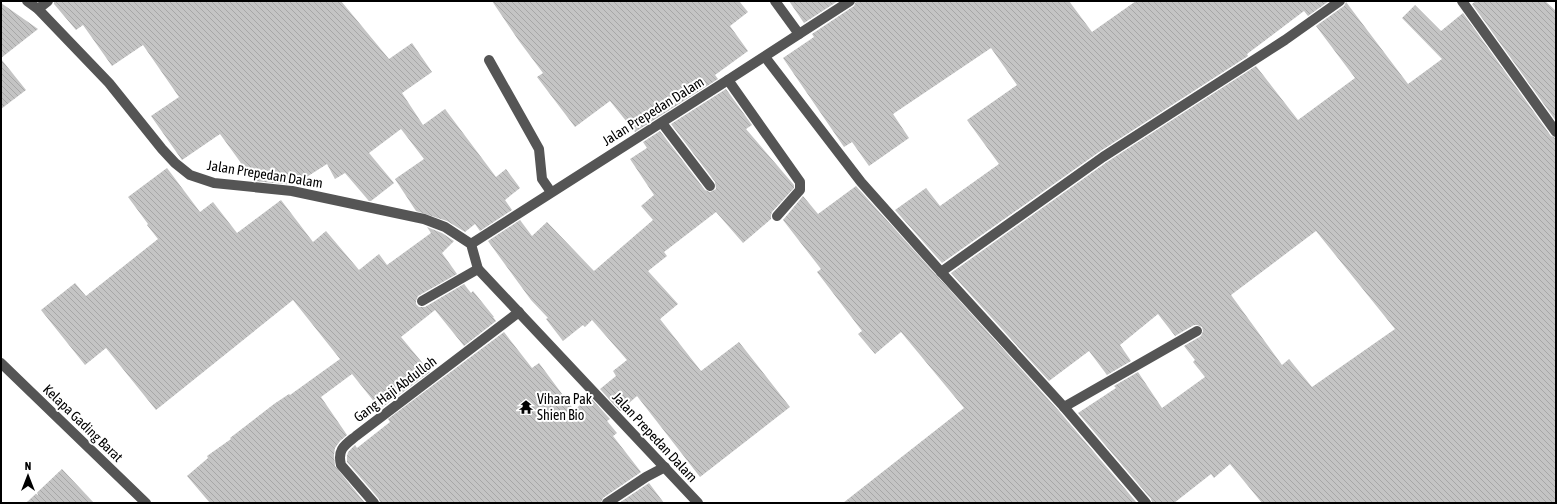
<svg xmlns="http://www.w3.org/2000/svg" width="1557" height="504" font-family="'Asap Condensed',sans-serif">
<defs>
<pattern id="building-back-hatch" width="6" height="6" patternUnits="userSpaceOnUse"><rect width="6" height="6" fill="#c4c4c4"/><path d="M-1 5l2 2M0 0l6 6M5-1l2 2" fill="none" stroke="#a7a7a7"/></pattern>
</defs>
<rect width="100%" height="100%" fill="#fff"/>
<g fill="url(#building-back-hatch)" fill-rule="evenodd">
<path d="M54 1H341L389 59 412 43 432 72 402 93 423 125 445 109 496 177 506 169 520 188 505 200 512 210 480 231 475 224 465 232 447 221 416 211 395 179 424 159 401 129 369 153 394 183 371 201H369L345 173 335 179 327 164 294 185 254 181 220 134 182 160 151 116 179 97 143 45 112 66 83 25 76 30 54 4Z"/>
<path d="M492 1H739L748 12 730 26 748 51 715 75 718 79 635 132 610 101 575 127 537 77 543 73 519 41Z"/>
<path d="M789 1H838L804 23Z"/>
<path d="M856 1H1069L1092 32 1136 1H1329L1308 16 1304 11 1247 54 1248 56 1099 152 942 263 895 210 926 188 940 206 999 164 967 120 1017 85 991 48 893 114 909 138 869 166 852 142 844 147 783 58 814 37 812 34 854 6Z"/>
<path d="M1476 1H1545L1556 11V121L1472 4Z"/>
<path d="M1346 2 1408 84 1442 59 1402 18 1415 5 1441 31 1463 13 1551 136 1556 138V503H1262L1230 464 1214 478 1211 474 1174 503H1152L1151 499 1078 413 1116 388 1114 386 1138 372 1162 408 1205 377 1193 362 1195 360 1184 346 1201 336 1203 331 1202 327 1197 325H1194L1175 336 1158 314 1120 345 1131 361 1107 375 1089 351 1049 381 951 273 1107 162 1256 66 1298 120 1355 78 1316 26 1344 6ZM1316 231 1395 329 1312 387 1289 359 1282 365 1231 295Z"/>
<path d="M1 3 38 29 1 58Z"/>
<path d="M1 59 26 90 1 109Z"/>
<path d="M726 89 752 125 746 129 794 185V188L772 212 771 215V219L743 243 716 212 664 252 667 256 648 271 678 304 660 319 701 371 739 342 790 407 700 477 637 396 620 411 600 389 616 376 613 371 627 360 592 320 585 327 583 325 563 341 546 319 548 318 531 300 488 241 520 220 532 236 547 222 594 271 653 220 641 206 654 195 630 159 647 148 643 142 660 131 705 190 710 192 716 189 715 182 671 124Z"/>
<path d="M167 168 200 212 213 202 237 233 281 200 313 242 326 231 359 270 379 254 387 265 431 233 427 227 442 233 454 241 442 253 457 274 418 296 416 301V304L419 307H425L464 284 471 293 473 291 494 317H493L496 321 464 346 435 310 401 337 430 372 380 409 352 374 321 397 347 435 340 441 335 448 334 455 335 466 365 503H210L187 476 208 458 207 456 231 439 230 438 274 404 289 394 290 395 340 359 293 300 156 410 106 348 85 365 41 310 75 283 86 296 158 239 147 225 148 224 128 197Z"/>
<path d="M856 186 1059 411 1137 503H843L964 408 901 332 875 354 858 334 862 331 817 272 821 269 783 220 803 196 818 214Z"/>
<path d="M504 332 532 368 539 363 574 410 590 397 610 419 607 421 617 433 613 436 641 472 603 498 601 503H380L379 499 347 462V456L348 452 355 445 357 448 390 422 388 419Z"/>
<path d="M62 469 94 503H26Z"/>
<path d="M649 483 664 503H619Z"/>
</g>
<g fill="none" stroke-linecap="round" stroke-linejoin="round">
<g stroke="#555" stroke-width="10">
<path d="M27 1 38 9 109 83 162 149 175 163 190 175 214 183 292 191 424 219 445 227 471 244 478 269 698 503"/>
<path d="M775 1 799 34"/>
<path d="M1462 1 1556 132"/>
<path d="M38 9 48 1"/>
<path d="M765 57 861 182 941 272 1064 407 1146 503"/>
<path d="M489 60 539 149 542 179 551 192"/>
<path d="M728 80 800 182V190L777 216"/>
<path d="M662 123 710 186"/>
<path d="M471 244 728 80 850 1"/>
<path d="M941 272 1103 157 1285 40 1340 1"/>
<path d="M422 301 478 269"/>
<path d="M1 363 146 503"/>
<path d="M1064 407 1197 331"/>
<path d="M374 503 341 465C337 449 345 445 356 436L519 312"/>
<path d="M607 503 646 477 665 467"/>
</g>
</g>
<defs>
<symbol id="temple-bare" viewBox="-9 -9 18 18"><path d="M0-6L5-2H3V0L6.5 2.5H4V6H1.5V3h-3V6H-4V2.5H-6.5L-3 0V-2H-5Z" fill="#000" stroke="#fff" stroke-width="2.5" paint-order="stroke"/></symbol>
</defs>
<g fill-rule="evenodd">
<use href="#temple-bare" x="516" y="397" width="20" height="20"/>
</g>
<g text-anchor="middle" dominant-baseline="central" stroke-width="4" stroke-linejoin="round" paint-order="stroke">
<g font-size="14" fill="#000" stroke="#fff">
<text transform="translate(653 111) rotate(-32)">Jalan Prepedan Dalam</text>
<text transform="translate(265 174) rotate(9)">Jalan Prepedan Dalam</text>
<text transform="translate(395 389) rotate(-37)">Gang Haji Abdulloh</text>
<text transform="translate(83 423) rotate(44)">Kelapa Gading Barat</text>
<text transform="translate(655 437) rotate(47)">Jalan Prepedan Dalam</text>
</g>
<g font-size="14" fill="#000" stroke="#fff" text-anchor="start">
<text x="537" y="399">Vihara Pak<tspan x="537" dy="16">Shien Bio</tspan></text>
</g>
</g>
<rect width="1557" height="504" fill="none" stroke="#000000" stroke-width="4"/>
<g transform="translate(28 476)" stroke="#ffffff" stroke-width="3" paint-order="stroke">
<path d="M0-3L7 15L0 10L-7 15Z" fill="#000000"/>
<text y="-6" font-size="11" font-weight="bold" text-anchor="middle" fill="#000000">N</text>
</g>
</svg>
